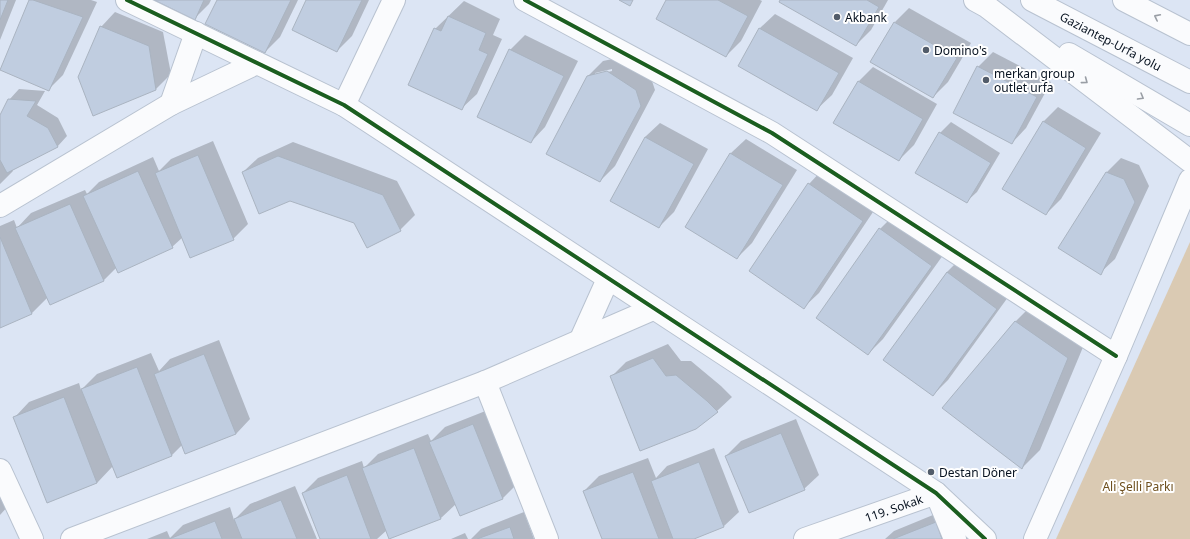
<svg xmlns="http://www.w3.org/2000/svg" width="1190" height="539" font-family="'Noto Sans',sans-serif">
<rect width="100%" height="100%" fill="#dce5f4"/>
<path fill="#dacab3" d="M1190 242V539H1056Z"/>
<g fill="#0003" fill-rule="evenodd">
<path d="M0 0H16L0 40Z"/>
<path d="M30 0H91L97 2 63 75 48 90Z"/>
<path d="M156 0H211L209 4 195 18Z"/>
<path d="M218 0H298L280 37 265 52Z"/>
<path d="M307 0H369L352 36 337 51Z"/>
<path d="M667 0H760L762 1 741 41 726 56Z"/>
<path d="M781 0H888L871 30 856 45Z"/>
<path d="M464 1 500 19 493 35 502 39 477 94 462 108 435 29Z"/>
<path d="M909 8 971 43 948 82 933 97 895 22Z"/>
<path d="M115 12 163 32 171 74 156 89 93 114 101 27Z"/>
<path d="M775 14 853 58 832 95 817 109 740 65 760 28Z"/>
<path d="M525 35 578 61 545 127 531 142 510 50Z"/>
<path d="M993 52 1051 82 1026 128 1012 143 955 112 978 67Z"/>
<path d="M622 57 650 75 655 90 615 166 600 181 588 76 603 61ZM612 69V71L595 75V73Z"/>
<path d="M873 67 937 104 914 145 899 160 859 81Z"/>
<path d="M19 89 45 91 37 105 58 118 67 136 57 147 12 169 13 171 0 184V117L9 100Z"/>
<path d="M1058 107 1101 133 1061 199 1046 214 1043 122Z"/>
<path d="M951 122 1000 153 977 192 966 202 940 133Z"/>
<path d="M660 123 708 149 674 212 659 227 645 137Z"/>
<path d="M746 139 797 170 752 243 737 258 686 227 731 153Z"/>
<path d="M213 141 248 224 233 239 183 237 172 247 119 271 117 267 104 280 50 304 47 298 32 313 0 327V226L14 220 17 228 31 213 85 190 87 194 99 182 153 157 159 171 171 159Z"/>
<path d="M293 142 397 181 415 215 400 230 243 172 258 158Z"/>
<path d="M1121 158 1139 165 1149 186 1115 259 1100 273 1107 172Z"/>
<path d="M823 169 877 206 819 293 804 307 809 184Z"/>
<path d="M895 214 946 251 883 339 868 354 880 229Z"/>
<path d="M962 257 1011 293 948 380 933 395 884 360 947 272Z"/>
<path d="M1034 303 1086 340 1040 450 1022 468 944 407 1016 321Z"/>
<path d="M219 340 250 419 236 434 183 444 172 455 117 477 113 466 97 483 48 502 15 417 29 402 79 383 81 390 97 374 151 353 159 371 170 359Z"/>
<path d="M668 344 681 361H691L721 386 732 397 717 411 611 377 626 362Z"/>
<path d="M488 410 518 483 503 498 460 515 456 504 441 518 390 538 387 530 377 539H321L303 493 318 478 362 461 364 468 378 454 428 434 431 441 445 427Z"/>
<path d="M796 419 819 475 804 489 726 456 741 441Z"/>
<path d="M714 448 739 512 724 526 691 539H603L584 491 599 476 648 458 656 478 667 466Z"/>
<path d="M0 483 9 505 0 515Z"/>
<path d="M295 486 317 539H147L167 531 170 538 183 525 230 507 234 520 250 504Z"/>
<path d="M950 508 963 539H885L894 531Z"/>
<path d="M524 512 534 539H471L481 529Z"/>
<path d="M465 533 468 539H451Z"/>
</g>
<g fill="#c0cde0" stroke="#aab4c1">
<path d="M0 0H8L0 20Z"/>
<path d="M29 0H33L83 17 49 91 0 70Z"/>
<path d="M154 0H204L195 20Z"/>
<path d="M217 0H291L265 53 205 24Z"/>
<path d="M306 0H362L337 52 292 30Z"/>
<path d="M619 0H633L630 6Z"/>
<path d="M666 0H718L748 16 726 57 656 19Z"/>
<path d="M780 0H867L879 7 856 46 779 2Z"/>
<path d="M448 16 486 33 479 50 488 54 462 110 408 85 434 28 441 31Z"/>
<path d="M894 22 957 58 933 98 870 62Z"/>
<path d="M100 26 149 46 156 90 93 116 78 77Z"/>
<path d="M759 28 839 73 817 111 738 66Z"/>
<path d="M509 49 564 76 531 143 477 117Z"/>
<path d="M977 66 1037 97 1012 144 953 113Z"/>
<path d="M607 71 636 90 641 106 600 182 546 154 587 76Z"/>
<path d="M858 81 923 119 899 161 833 123Z"/>
<path d="M8 99 36 101 27 116 48 128 58 147 7 173 0 160V115Z"/>
<path d="M1043 121 1086 148 1046 215 1002 189Z"/>
<path d="M939 132 991 163 967 203 915 173Z"/>
<path d="M645 137 694 164 659 228 610 201Z"/>
<path d="M730 153 783 185 737 259 685 227Z"/>
<path d="M198 155 234 240 190 258 155 173Z"/>
<path d="M278 156 383 195 401 231 367 248 354 223 290 201 259 214 242 172Z"/>
<path d="M138 171 173 248 118 273 83 196Z"/>
<path d="M1106 172 1124 179 1135 202 1101 275 1058 248Z"/>
<path d="M808 183 863 221 804 309 749 271Z"/>
<path d="M70 204 104 281 50 305 15 228Z"/>
<path d="M879 228 932 266 868 355 816 318Z"/>
<path d="M0 237 32 314 0 328Z"/>
<path d="M947 272 997 309 933 396 883 360Z"/>
<path d="M1015 321 1068 358 1022 469 942 408Z"/>
<path d="M204 354 236 434 185 454 154 374Z"/>
<path d="M653 358 666 376 676 375 707 401 718 412 696 429 640 451 610 376Z"/>
<path d="M137 367 172 456 117 478 81 389Z"/>
<path d="M64 397 97 483 47 503 13 417Z"/>
<path d="M473 424 503 499 460 516 429 442Z"/>
<path d="M781 433 805 490 749 513 725 456Z"/>
<path d="M414 448 441 519 389 539 362 468Z"/>
<path d="M699 462 724 527 694 539H673L651 481Z"/>
<path d="M633 472 659 539H602L583 491Z"/>
<path d="M347 475 371 539H320L302 493Z"/>
<path d="M281 500 297 539H242L234 519Z"/>
<path d="M215 521 222 539H169Z"/>
<path d="M936 522 942 539H893Z"/>
<path d="M510 527 514 539H477Z"/>
</g>
<g fill="none" stroke-linecap="round" stroke-linejoin="round">
<defs>
<g id="minor">
<path d="M525 0 772 133 1116 356"/>
<path d="M171 104 196 33"/>
<path d="M344 105 394 0"/>
<path d="M0 206 171 104 257 63"/>
<path d="M581 339 608 279"/>
<path d="M485 382 547 539"/>
<path d="M0 470 32 539"/>
<path d="M72 539 485 382 653 309"/>
<path id="s1" d="M805 539 936 493 955 539"/>
<path d="M1035 539 1116 356 1190 180"/>
</g>
<path id="tertiary" d="M127 0 344 105 936 493 985 539"/>
<g id="trunk">
<path d="M975 0 986 6 1190 161"/>
<path id="s2" d="M1032 0 1190 82"/>
<path d="M1124 0 1190 34"/>
<path d="M1069 54 1190 125"/>
</g>
</defs>
<use href="#minor" stroke="#b8c2d0" stroke-width="24"/>
<use href="#tertiary" stroke="#b8c2d0" stroke-width="24"/>
<use href="#trunk" stroke="#b8c2d0" stroke-width="24"/>
<use href="#minor" stroke="#fafbfd" stroke-width="22"/>
<use href="#tertiary" stroke="#fafbfd" stroke-width="22"/>
<use href="#trunk" stroke="#fafbfd" stroke-width="22"/>
<defs>
<g id="cycleway">
<path d="M127 0 344 105 936 493 985 539"/>
<path d="M525 0 772 133 1116 356"/>
</g>
</defs>
<use href="#cycleway" stroke="#fff" stroke-width="6"/>
<use href="#cycleway" stroke="#1b5e20" stroke-width="4"/>
</g>
<defs><path id="oneway-chevron" d="M-2-3.5L2.5 0L-2 3.5" fill="none" stroke-width="1.6" stroke-linecap="round" stroke-linejoin="round"/></defs>
<g stroke="#999ea5">
<use href="#oneway-chevron" transform="translate(1157 17) rotate(-153)"/>
<use href="#oneway-chevron" transform="translate(1085 81) rotate(37)"/>
<use href="#oneway-chevron" transform="translate(1141 97) rotate(30)"/>
</g>
<g fill="#525c6a" stroke="#fff" stroke-width="1.5">
<circle cx="837" cy="17" r="4"/>
<circle cx="926" cy="50" r="4"/>
<circle cx="986" cy="80" r="4"/>
<circle cx="931" cy="472" r="4"/>
</g>
<g text-anchor="middle" dominant-baseline="central" stroke-width="4" stroke-linejoin="round" paint-order="stroke">
<g font-size="12" fill="#071220" stroke="#fff" text-anchor="start">
<text x="845" y="17">Akbank</text>
<text x="934" y="50">Domino's</text>
<text x="994" y="73">merkan group<tspan x="994" dy="14">outlet urfa</tspan></text>
<text x="939" y="472">Destan Döner</text>
</g>
<g font-size="12" fill="#071220" stroke="#fff">
<text stroke="none"><textPath href="#s2" startOffset="89">Gaziantep-Urfa yolu</textPath></text>
<text stroke="none"><textPath href="#s1" startOffset="94">119. Sokak</textPath></text>
</g>
<g font-size="12" fill="#6e4f1d" stroke="#fff">
<text x="1138" y="486">Ali Şelli Parkı</text>
</g>
</g>
</svg>
